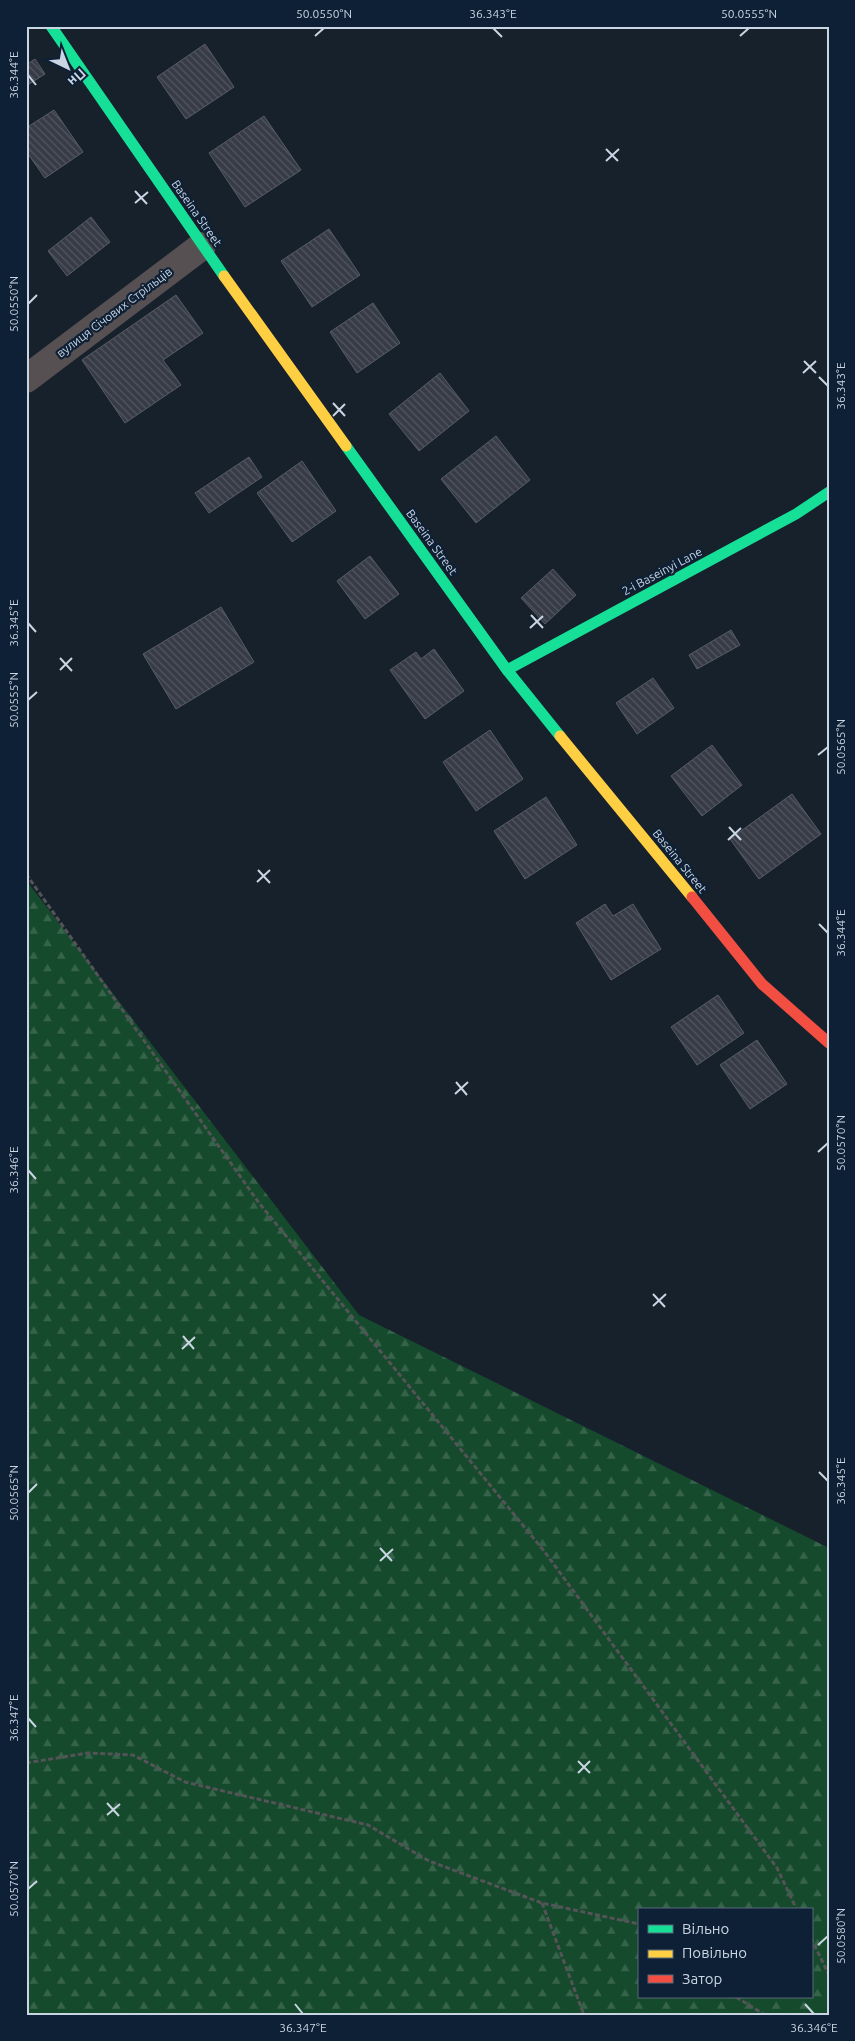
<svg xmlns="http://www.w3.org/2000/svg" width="855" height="2041" font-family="Ubuntu,sans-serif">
<defs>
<pattern id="forest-firs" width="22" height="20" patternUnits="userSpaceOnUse" patternTransform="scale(1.25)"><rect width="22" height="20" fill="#154a2c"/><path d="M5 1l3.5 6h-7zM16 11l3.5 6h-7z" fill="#36634a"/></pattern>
<pattern id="building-back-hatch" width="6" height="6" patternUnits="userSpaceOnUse" patternTransform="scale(1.25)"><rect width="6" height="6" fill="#373b46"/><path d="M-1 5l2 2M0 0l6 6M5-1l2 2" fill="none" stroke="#535661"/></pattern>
</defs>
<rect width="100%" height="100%" fill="#17212c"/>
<path fill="url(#forest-firs)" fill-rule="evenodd" d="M26 880 359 1315 829 1548V2015H26ZM639 1910H811V1997H639Z"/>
<g fill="url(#building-back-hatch)" stroke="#585c67">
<path d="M205 44 234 87 186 119 157 77Z"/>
<path d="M35 59 45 74 26 86V65Z"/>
<path d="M54 110 83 152 45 178 26 151V128Z"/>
<path d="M264 116 301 170 245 207 209 153Z"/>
<path d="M91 217 110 242 67 276 48 251Z"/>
<path d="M329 229 360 275 312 307 281 261Z"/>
<path d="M176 295 203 333 163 360 181 385 125 423 82 360Z"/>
<path d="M373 303 400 343 357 373 330 332Z"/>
<path d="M440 373 469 411 419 451 389 414Z"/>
<path d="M496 436 530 480 476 523 441 479Z"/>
<path d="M249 457 262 477 209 513 195 493Z"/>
<path d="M302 461 336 511 292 542 257 493Z"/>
<path d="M370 556 399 594 365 619 337 581Z"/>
<path d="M553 569 576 595 545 624 521 598Z"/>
<path d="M221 607 254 662 176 709 143 654Z"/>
<path d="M731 630 740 645 697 669 689 655Z"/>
<path d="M434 649 464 691 425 719 390 670 416 652 421 659Z"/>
<path d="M653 678 674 708 637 734 616 703Z"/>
<path d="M490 730 523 779 476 811 443 762Z"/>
<path d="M712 745 742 785 702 816 671 776Z"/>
<path d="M792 794 821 834 759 879 730 839Z"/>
<path d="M546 797 577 845 525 879 494 831Z"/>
<path d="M605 904 613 916 633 904 661 949 611 980 576 923Z"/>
<path d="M718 995 744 1033 697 1065 671 1027Z"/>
<path d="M757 1040 787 1084 750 1109 720 1065Z"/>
</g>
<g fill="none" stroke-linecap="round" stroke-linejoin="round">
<g stroke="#545357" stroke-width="3" stroke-dasharray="5 2.5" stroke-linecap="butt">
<path d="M26 874 259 1203 544 1551 777 1868 797 1910"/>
<path d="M26 1763 88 1753 133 1755 185 1782 368 1825 429 1861 542 1903 639 1924"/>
<path d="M542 1903 584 2015"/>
<path d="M811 1938 829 1975"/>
<path d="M736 1997 765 2015"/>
</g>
<path stroke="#575052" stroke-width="28" d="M26 379 202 246"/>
<g stroke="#16e098" stroke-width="11">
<path d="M51 26 224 276"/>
<path d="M346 446 507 670 560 736"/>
<path d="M507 670 796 514 829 492"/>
</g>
<g stroke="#ffcf43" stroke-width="11">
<path d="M224 276 346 446"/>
<path d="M560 736 692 897"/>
</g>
<path stroke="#f24e42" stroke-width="11" d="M692 897 762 984 829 1043"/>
</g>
<path fill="none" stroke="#c9d5e3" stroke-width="2" d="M493 28 502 37M315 36 324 28M740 36 749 28M28 75 36 85M606 149 618 161M606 161 619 149M135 191 147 204M135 203 148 192M28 304 37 295M804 361 816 373M803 373 816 361M819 377 828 386M333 403 345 416M333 416 345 404M531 615 543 628M28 623 36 632M530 628 543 616M60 658 72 671M60 670 72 658M28 700 37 692M818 755 828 747M729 827 741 840M728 840 741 828M258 870 270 883M257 882 270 870M819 924 828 933M456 1082 467 1095M455 1094 468 1082M818 1152 828 1143M28 1170 36 1179M653 1294 665 1307M653 1306 666 1294M183 1336 194 1349M182 1349 195 1337M819 1472 828 1481M28 1493 37 1484M380 1548 392 1561M380 1561 393 1549M28 1718 36 1727M578 1761 590 1773M578 1773 590 1761M107 1803 119 1816M107 1815 120 1804M28 1889 37 1881M818 1945 828 1936M295 2004 303 2014M805 2004 814 2014"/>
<g text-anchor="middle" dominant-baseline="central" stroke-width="4.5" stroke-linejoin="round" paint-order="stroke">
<g font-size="12" fill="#c9d5e3" stroke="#0e2035">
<text transform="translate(197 213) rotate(55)">Baseina Street</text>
<text transform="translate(114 312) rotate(-37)">вулиця Січових Стрільців</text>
<text transform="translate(432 542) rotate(54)">Baseina Street</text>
<text transform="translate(662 571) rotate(-28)">2-i Baseinyi Lane</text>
<text transform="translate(680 861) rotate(51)">Baseina Street</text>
</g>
</g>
<rect width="855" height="2041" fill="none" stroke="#0e2035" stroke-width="55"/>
<rect x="638" y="1908" width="175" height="90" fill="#0e2035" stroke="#59687b"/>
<rect x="648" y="1925" width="25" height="8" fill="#16e098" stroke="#59687b"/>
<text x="682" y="1934" font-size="15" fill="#c9d5e3">Вільно</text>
<rect x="648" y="1950" width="25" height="8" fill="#ffcf43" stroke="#59687b"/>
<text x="682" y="1958" font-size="15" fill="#c9d5e3">Повільно</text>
<rect x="648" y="1975" width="25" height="8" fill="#f24e42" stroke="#59687b"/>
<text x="682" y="1984" font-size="15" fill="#c9d5e3">Затор</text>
<g transform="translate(68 68) rotate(137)" stroke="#0e2035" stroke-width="4" paint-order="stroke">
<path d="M0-4L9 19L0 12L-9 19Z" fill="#c9d5e3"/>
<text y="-8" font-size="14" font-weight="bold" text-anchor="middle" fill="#c9d5e3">Пн</text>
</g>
<rect x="28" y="28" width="800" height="1986" fill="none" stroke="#c9d5e3" stroke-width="2"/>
<g font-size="12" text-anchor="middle" fill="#c9d5e3">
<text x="324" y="18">50.0550°N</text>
<text x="493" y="18">36.343°E</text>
<text x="749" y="18">50.0555°N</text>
<text transform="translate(14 75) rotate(-90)" y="4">36.344°E</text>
<text transform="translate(14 304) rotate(-90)" y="4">50.0550°N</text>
<text transform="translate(841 386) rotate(-90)" y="4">36.343°E</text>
<text transform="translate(14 623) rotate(-90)" y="4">36.345°E</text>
<text transform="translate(14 700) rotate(-90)" y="4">50.0555°N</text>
<text transform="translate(841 747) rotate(-90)" y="4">50.0565°N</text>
<text transform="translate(841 933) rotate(-90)" y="4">36.344°E</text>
<text transform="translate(841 1143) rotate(-90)" y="4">50.0570°N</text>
<text transform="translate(14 1170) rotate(-90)" y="4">36.346°E</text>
<text transform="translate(841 1481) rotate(-90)" y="4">36.345°E</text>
<text transform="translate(14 1493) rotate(-90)" y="4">50.0565°N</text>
<text transform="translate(14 1718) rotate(-90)" y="4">36.347°E</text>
<text transform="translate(14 1889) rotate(-90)" y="4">50.0570°N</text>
<text transform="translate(841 1936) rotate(-90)" y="4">50.0580°N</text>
<text x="303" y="2032">36.347°E</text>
<text x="814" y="2032">36.346°E</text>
</g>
</svg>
